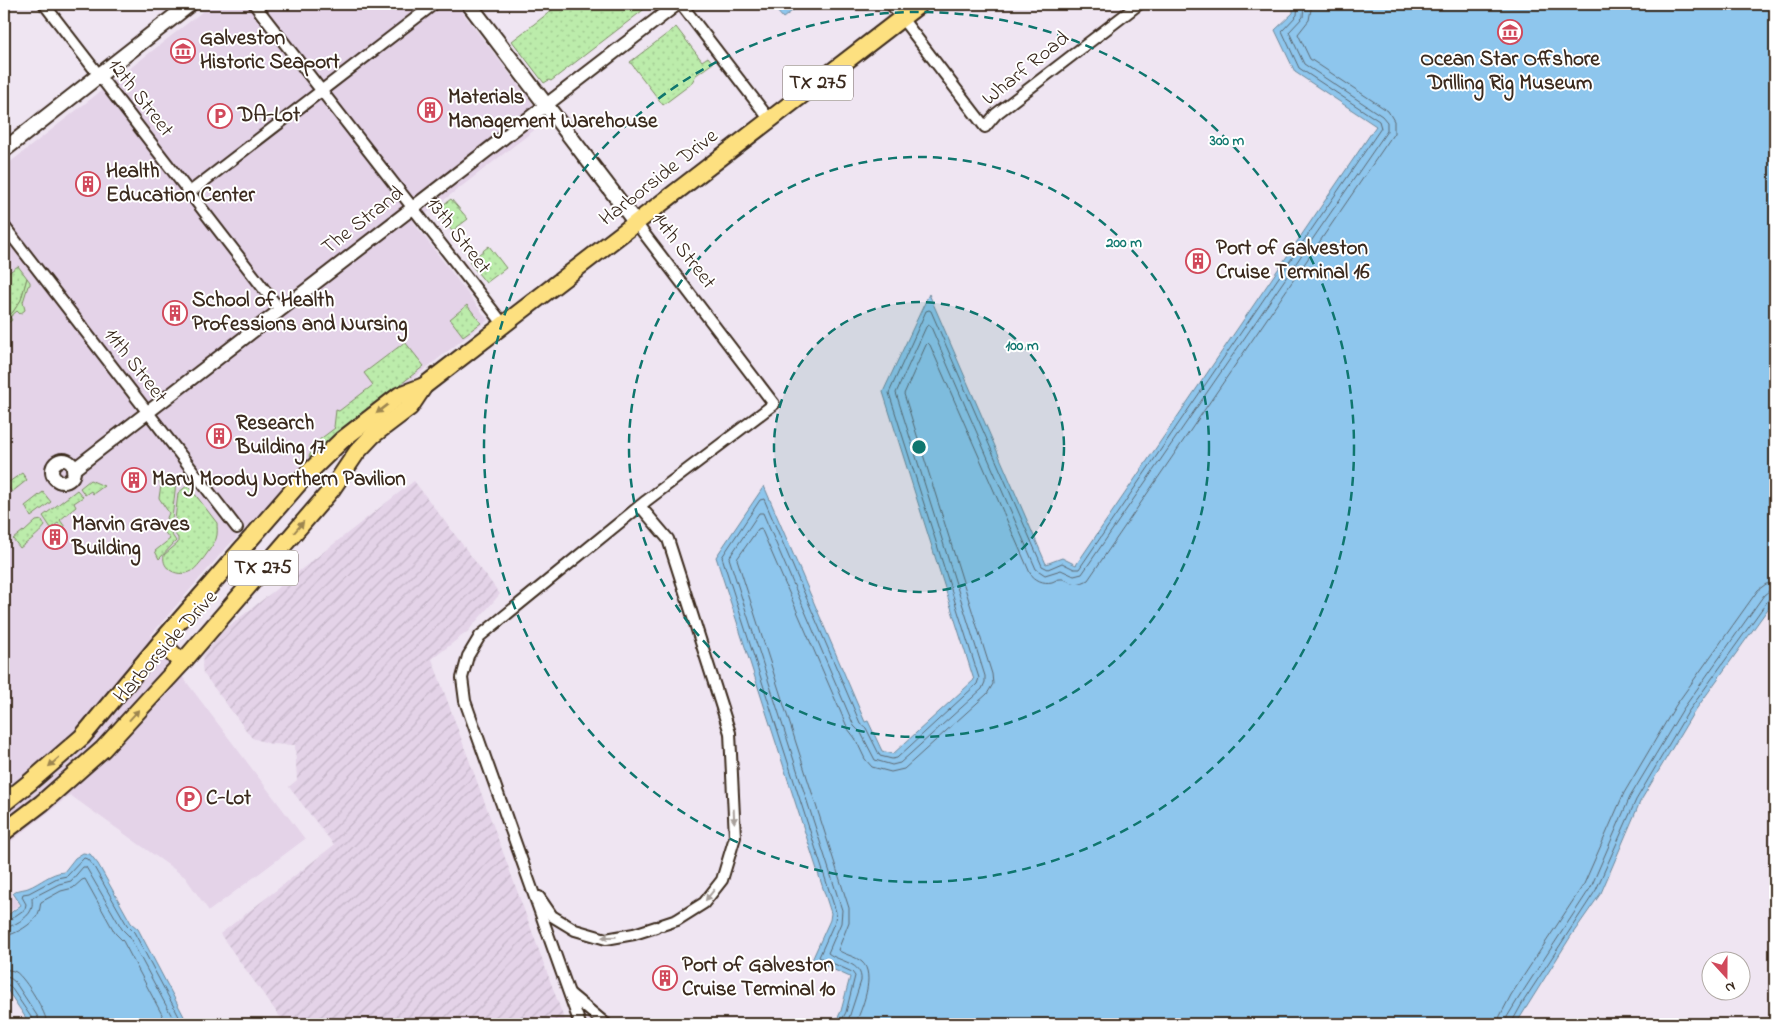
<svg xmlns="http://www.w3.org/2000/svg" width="1779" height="1028" font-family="'Indie Flower',sans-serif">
<defs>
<pattern id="industrial-furrows" width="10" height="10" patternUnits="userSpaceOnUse" patternTransform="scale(1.25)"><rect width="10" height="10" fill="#e4d3e8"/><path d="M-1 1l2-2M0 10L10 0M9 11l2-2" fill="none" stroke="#c4b5c7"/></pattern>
<pattern id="grass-dots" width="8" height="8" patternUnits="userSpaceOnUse" patternTransform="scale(1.25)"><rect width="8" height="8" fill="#bcecab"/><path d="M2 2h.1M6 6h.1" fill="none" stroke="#a2cb93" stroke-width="1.8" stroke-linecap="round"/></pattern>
</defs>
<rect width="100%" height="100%" fill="#efe5f2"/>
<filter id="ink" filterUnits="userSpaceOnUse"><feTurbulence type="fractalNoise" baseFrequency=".02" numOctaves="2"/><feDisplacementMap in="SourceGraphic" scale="10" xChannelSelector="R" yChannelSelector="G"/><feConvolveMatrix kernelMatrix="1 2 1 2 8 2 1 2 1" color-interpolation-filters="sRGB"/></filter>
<g filter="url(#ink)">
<g fill="#e4d3e8">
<path d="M212 4H456L546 121 414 223 488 320 335 439 226 548 151 635 305 839 209 911 185 877 70 795 4 847V167Z"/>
<path d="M4 883 19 905 4 915Z"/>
</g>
<path fill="url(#industrial-furrows)" d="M414 481 500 594 468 631 432 659 566 1024H285L220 934 334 845 289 787 297 780 295 745 271 744 252 738 203 673 202 666 203 656 224 630Z"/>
<g fill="url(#grass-dots)" stroke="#7c8b64">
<path d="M560 4H651L551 81 549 80 544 83 512 41Z"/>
<path d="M676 27 702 61 708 57 713 63 696 75 691 84 663 105 630 62Z"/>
<path d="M451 199 468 219 452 231 436 210Z"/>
<path d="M489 246 506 268 486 283 469 262Z"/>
<path d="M18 266 27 278 21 300 13 312 4 320V272L8 273Z"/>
<path d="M467 305 481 323 463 336 450 319Z"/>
<path d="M405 342 424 366 334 436 310 458 309 456 319 440 335 428 334 427 336 410 339 411 373 385 364 373Z"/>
<path d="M22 473 27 480 12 492 6 484Z"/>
<path d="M90 480 104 486 93 494 91 491 85 495 80 488Z"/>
<path d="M158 480 176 482 172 519 167 523 166 520 169 513 159 498 161 485Z"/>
<path d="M188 485 217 523C217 527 218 534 216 539 213 546 198 567 192 571 179 578 161 570 164 555L178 543V538L169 526 175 520 178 493Z"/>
<path d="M77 490 83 497 74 503 76 507 60 520 65 527 63 529 58 523 51 528 43 516Z"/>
<path d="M43 492 51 502 31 517 25 506Z"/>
<path d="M42 520 45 526C37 536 30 540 20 548L13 539 23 531 24 532 36 521Z"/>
<path d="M166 526 176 541 159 559 155 551 170 539 162 529Z"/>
</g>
<path fill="#bcecab" stroke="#7c8b64" d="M27 278 30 282V285L28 286 23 302 25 310 20 314 17 311 10 317 12 320 4 326V321L13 312 21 300Z"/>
<g fill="#8ec6ed" stroke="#6d889a">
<path d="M784 4H799L800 5 783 18 776 10Z"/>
<path d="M1293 4H1775V599L1692 715 1640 802 1601 893 1571 936 1516 1024H835L841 1011 850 977 812 960 830 920 831 913 716 557 764 486 865 722 868 721 882 751 893 754 974 680 883 392 929 294 1046 564 1062 558 1076 565 1376 126 1295 72 1275 30 1293 13Z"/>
<path d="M83 853 90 854 98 864 131 923 138 929 188 1024H30L4 985V918L21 905 13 893C19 889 22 890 28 888 41 883 50 873 64 872L75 858Z"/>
</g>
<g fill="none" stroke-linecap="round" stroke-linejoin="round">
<g stroke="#5c6871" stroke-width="1">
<path d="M4 922 8 921 25 909 26 904 22 897 23 894 29 893 57 878 67 876 84 858 87 859 94 867 127 925 134 932 183 1024"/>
<path d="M4 928C12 927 28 918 31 910 33 906 32 901 32 898L59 884 71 881 83 867H86L122 929 129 936 176 1024"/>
<path d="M4 936C15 935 33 924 38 914 40 910 40 906 41 902L61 891 73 888 82 880 85 879 115 933 123 941 167 1024"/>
<path d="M4 969C8 970 12 970 16 972 25 978 47 1013 47 1024"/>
<path d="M4 977 10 978 15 982 38 1017 40 1024"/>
<path d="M4 983 10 986 33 1020V1024"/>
<path d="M840 1024 846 1012 855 976 852 972 819 957 835 921 836 912 722 557 760 500 764 499 860 723 866 728 880 756 892 759 897 758 977 684 979 678 889 393 926 311 929 310 931 311 1042 566 1048 569 1062 563 1074 569H1079L1381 128 1379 121 1299 68 1282 31 1297 15 1298 4"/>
<path d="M847 1024 861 981C863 962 839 962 828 953L841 923 842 910 729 558 759 513H763L854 726 861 733 875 760 892 765 900 763 982 689 985 682V676L896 393 926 327 928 325 931 327 1036 569 1045 575 1061 570 1074 576 1082 574 1387 131V122L1382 116 1304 64 1289 32 1303 17 1304 4"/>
<path d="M855 1024C862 1010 876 974 862 962 855 956 845 955 838 950L849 922V908L737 559 758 529 761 528 848 729 855 738 865 759 872 767 891 772 904 769 987 694 993 684 992 674 904 394 926 345 928 343 930 345 1030 573C1035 580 1043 584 1052 582 1055 581 1057 579 1060 579 1070 578 1071 589 1088 580L1394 133V121L1388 111 1310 59 1298 34 1309 20 1312 4"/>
<path d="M1498 1024 1500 1016 1511 995 1584 884 1624 793 1676 705 1758 590 1766 584 1775 583"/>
<path d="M1506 1024 1507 1017 1518 999 1591 887 1630 797 1683 709 1764 595 1769 591 1775 590"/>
<path d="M1512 1024 1513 1020 1523 1002 1596 890 1636 800 1688 712 1769 599 1775 597"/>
</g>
<defs>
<g id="minor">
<path d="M44 4 280 310"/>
<path d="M254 4 504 325"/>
<path d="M681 4 770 120"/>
<path d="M891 4 985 127 996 114 1139 4"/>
<path d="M190 192 434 4"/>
<path d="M4 226 237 528"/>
<path d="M640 506 668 539 730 733 735 837 722 880 704 903 677 920 662 925"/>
<path d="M539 897 552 916 575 930 606 939 634 934 656 927"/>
<path d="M570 994 606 1024"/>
<path d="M580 1024 465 701 462 678 468 656 480 636 646 501 774 404 636 223"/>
</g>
<g id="tertiary">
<circle cx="63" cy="471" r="11"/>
<path d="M73 470 677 4"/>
</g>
<g id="secondary">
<path d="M469 4 636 223"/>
<path d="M4 150 190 4"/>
</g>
<g id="primary">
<path d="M161 642 182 663"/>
<path d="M4 803 29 783 82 737 161 642 306 475 342 440 400 395 424 386"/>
<path d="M4 832 42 803 103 749 182 663 332 489 357 452 373 435 410 407 424 386 920 4"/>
</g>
</defs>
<use href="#minor" stroke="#3b2a1e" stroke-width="14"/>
<use href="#tertiary" stroke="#3b2a1e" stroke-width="16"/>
<use href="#secondary" stroke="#3b2a1e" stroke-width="18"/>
<use href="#primary" stroke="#3b2a1e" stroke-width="20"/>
<use href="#minor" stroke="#fff" stroke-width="10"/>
<use href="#tertiary" stroke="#fff" stroke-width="12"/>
<use href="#secondary" stroke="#fff" stroke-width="14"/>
<use href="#primary" stroke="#fde080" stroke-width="16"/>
</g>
<defs><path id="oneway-solid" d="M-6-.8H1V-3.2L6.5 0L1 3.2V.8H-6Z" transform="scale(1.25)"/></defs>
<g fill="#9c854f">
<use href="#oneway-solid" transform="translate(382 409) rotate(142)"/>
<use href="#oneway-solid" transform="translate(299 527) rotate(-49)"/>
<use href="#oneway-solid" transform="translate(134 715) rotate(-48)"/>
<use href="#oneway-solid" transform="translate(54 762) rotate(139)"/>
</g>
<g fill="#a79f9a">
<use href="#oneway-solid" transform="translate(734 816) rotate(87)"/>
<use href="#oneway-solid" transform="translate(710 895) rotate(129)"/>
<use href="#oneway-solid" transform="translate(609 937) rotate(179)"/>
</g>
</g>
<circle cx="919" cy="447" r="145" fill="#0f766e" fill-opacity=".12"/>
<g fill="none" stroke="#0f766e" stroke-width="2.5" stroke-dasharray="9 6">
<circle cx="919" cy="447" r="145"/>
<circle cx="919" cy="447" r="290"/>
<circle cx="919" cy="447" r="435"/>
</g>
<defs>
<symbol id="museum-ring" viewBox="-11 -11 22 22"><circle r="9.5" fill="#fff" stroke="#d1495b" stroke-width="1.5"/><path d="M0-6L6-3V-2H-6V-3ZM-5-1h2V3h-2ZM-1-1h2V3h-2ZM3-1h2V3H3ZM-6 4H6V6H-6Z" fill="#d1495b"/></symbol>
<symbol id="building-ring" viewBox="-11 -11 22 22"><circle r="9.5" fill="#fff" stroke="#d1495b" stroke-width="1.5"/><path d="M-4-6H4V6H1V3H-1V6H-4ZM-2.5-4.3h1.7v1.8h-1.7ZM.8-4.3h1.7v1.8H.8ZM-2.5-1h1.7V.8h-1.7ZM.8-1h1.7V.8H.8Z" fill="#d1495b"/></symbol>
<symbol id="parking-ring" viewBox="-11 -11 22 22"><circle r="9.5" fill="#fff" stroke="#d1495b" stroke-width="1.5"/><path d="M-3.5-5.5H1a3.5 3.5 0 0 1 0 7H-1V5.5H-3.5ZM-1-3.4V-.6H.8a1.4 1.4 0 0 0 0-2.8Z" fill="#d1495b"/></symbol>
</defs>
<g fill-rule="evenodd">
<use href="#museum-ring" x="1496" y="18" width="28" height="28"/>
<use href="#museum-ring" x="169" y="37" width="28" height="28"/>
<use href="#building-ring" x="416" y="96" width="28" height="28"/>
<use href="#parking-ring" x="206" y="102" width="28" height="28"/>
<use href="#building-ring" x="74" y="170" width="28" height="28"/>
<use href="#building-ring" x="1184" y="247" width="28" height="28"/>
<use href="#building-ring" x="161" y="299" width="28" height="28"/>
<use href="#building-ring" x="205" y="422" width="28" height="28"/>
<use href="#building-ring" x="120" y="466" width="28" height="28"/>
<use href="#building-ring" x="41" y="523" width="28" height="28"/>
<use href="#parking-ring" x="175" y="785" width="28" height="28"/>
<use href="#building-ring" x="651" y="964" width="28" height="28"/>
</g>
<g text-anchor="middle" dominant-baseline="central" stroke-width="4" stroke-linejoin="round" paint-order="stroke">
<g fill="#fff" stroke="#766a62" stroke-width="1">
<rect x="783" y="65.5" width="70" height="35" rx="4"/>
<rect x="228" y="550.5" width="70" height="35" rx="4"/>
</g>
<g font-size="20" font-weight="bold" fill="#3b2a1e">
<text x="818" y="83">TX 275</text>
<text x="263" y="568">TX 275</text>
</g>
<g font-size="21" font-weight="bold" fill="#3b2a1e" stroke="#fff" text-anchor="start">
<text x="200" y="39">Galveston<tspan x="200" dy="24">Historic Seaport</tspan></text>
<text x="1510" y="60" text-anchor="middle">Ocean Star Offshore<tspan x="1510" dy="24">Drilling Rig Museum</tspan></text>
<text x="448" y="98">Materials<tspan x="448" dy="24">Management Warehouse</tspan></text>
<text x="238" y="116">DA-Lot</text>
<text x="106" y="172">Health<tspan x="106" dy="24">Education Center</tspan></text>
<text x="1216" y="249">Port of Galveston<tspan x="1216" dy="24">Cruise Terminal 16</tspan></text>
<text x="192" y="301">School of Health<tspan x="192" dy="24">Professions and Nursing</tspan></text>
<text x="236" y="424">Research<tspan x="236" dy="24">Building 17</tspan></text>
<text x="152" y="480">Mary Moody Northern Pavilion</text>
<text x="72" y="525">Marvin Graves<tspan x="72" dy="24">Building</tspan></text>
<text x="206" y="799">C-Lot</text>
<text x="682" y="966">Port of Galveston<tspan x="682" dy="24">Cruise Terminal 10</tspan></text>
</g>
<g font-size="21" fill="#3b2a1e" stroke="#fff">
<text transform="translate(1026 69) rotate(-39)">Wharf Road</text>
<text transform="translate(140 98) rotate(52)">12th Street</text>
<text transform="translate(659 178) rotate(-38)">Harborside Drive</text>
<text transform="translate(363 221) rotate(-38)">The Strand</text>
<text transform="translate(458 236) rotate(52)">13th Street</text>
<text transform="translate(683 251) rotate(52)">14th Street</text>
<text transform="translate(135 366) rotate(52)">11th Street</text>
<text transform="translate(166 647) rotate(-48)">Harborside Drive</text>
</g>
</g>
<circle cx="919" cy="447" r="8" fill="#0f766e" stroke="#fff" stroke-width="2.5"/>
<g font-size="15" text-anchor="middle" font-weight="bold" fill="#0f766e" stroke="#fff" stroke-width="4" stroke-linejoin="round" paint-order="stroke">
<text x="1227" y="145">300 m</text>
<text x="1124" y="247">200 m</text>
<text x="1022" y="350">100 m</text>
</g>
<rect width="1779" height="1028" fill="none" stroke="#fff" stroke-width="20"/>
<rect x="10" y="10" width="1759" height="1008" fill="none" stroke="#3b2a1e" stroke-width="2" filter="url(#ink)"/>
<g transform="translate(1726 976) rotate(159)"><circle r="24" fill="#ffffff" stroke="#b1aaa5"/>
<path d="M0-4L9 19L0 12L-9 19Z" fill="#d1495b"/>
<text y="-8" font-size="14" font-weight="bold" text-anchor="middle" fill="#3b2a1e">N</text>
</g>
</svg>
